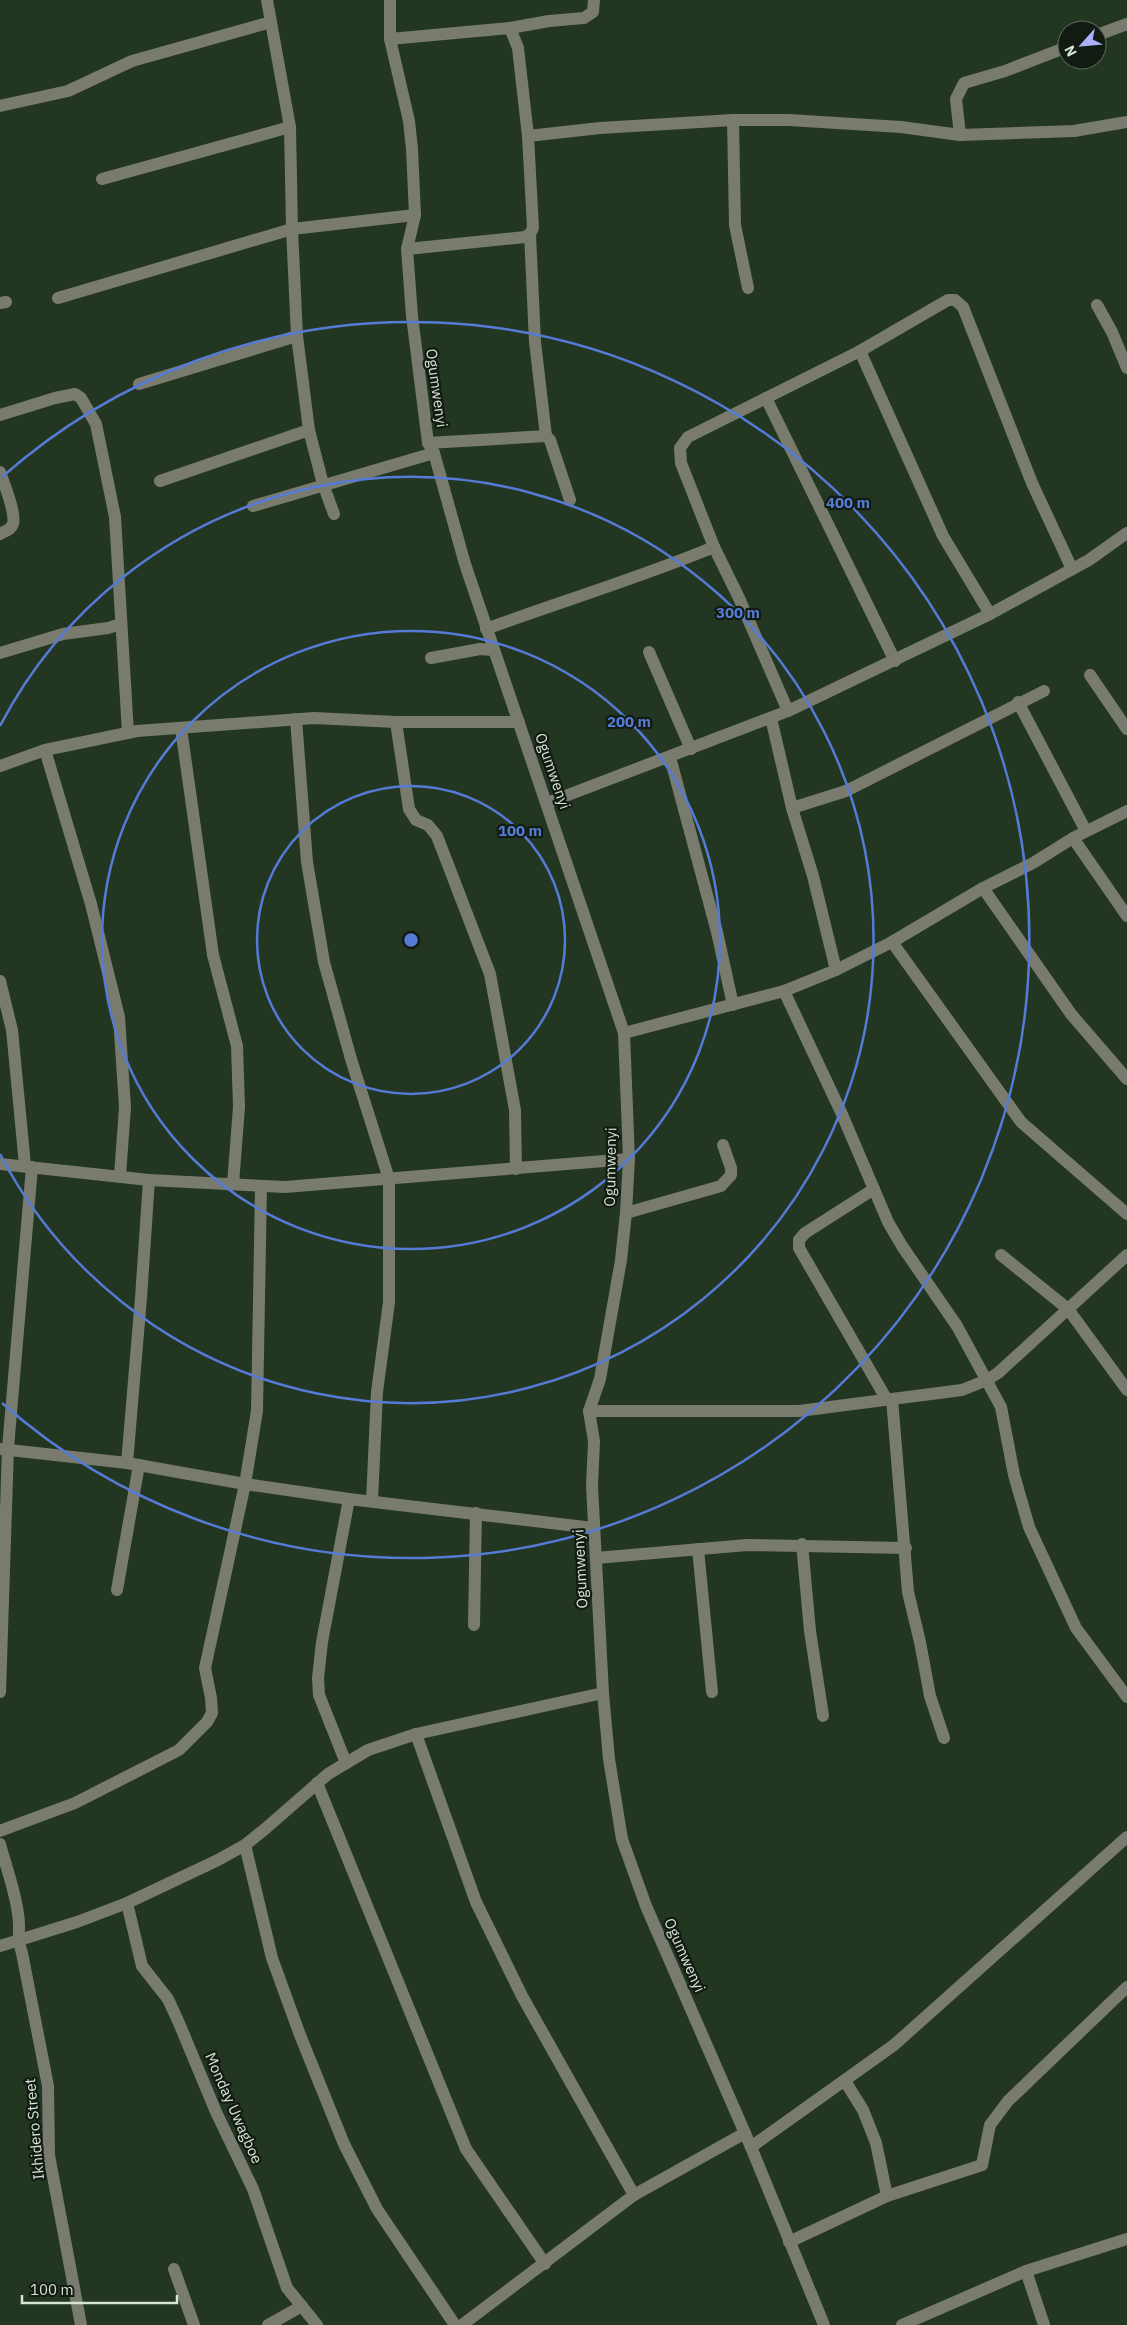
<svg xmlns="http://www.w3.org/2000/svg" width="1127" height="2325" font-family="'IBM Plex Sans',sans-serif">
<rect width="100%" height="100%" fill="#223621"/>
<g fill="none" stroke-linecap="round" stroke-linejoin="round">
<g stroke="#797b6e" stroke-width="12">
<path d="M267 0 290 127 292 229 297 336 309 430 323 484 334 514"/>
<path d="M390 0V39L409 121 412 149 415 215 407 249 412 316 428 443 434 453 465 564 624 1033 629 1159 626 1213 621 1260 600 1379 589 1411 594 1441 592 1486 603 1693 609 1759 622 1839 646 1906 751 2147 824 2325"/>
<path d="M510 28 549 21 584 18 593 12 594 0"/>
<path d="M1097 35 1127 24"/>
<path d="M390 39 510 28 518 48 528 136 533 228 530 234 525 237 407 249"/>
<path d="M0 106 68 91 132 61 271 22"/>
<path d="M733 120 735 225 748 288"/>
<path d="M960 135 956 99 964 83 1005 71 1067 47"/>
<path d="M528 136 600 128 733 120H789L901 127 960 135 1074 131 1127 122"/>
<path d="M102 179 290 127"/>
<path d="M530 234 535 342 546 436"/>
<path d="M58 298 292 229 415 215"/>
<path d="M0 303 6 302"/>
<path d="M1097 305 1112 332 1127 368"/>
<path d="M860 351 943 536 990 614"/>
<path d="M139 384 297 336"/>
<path d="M766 398 860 351 948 300H955L963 307 1032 483 1072 569"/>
<path d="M0 415 55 398 75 394 81 398 96 424 115 517 128 733"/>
<path d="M428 443 546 436 550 440 570 500"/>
<path d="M0 472C4 484 16 512 13 524 11 530 5 531 0 534"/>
<path d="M160 481 309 430"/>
<path d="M253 506 434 453"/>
<path d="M486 629C562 601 639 578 714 547"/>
<path d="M649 652 691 749"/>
<path d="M0 653 63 634 108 628 121 624"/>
<path d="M431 658 480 649 493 650"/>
<path d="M1090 675 1127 729"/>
<path d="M1018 702 1086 831"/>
<path d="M788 711 739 598 714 547 681 463 680 448 688 437 766 398 895 661"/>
<path d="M771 718 792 808 813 876 836 970"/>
<path d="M296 719 307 862 324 962 351 1059 389 1179V1302L377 1392 372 1501"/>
<path d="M396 722 409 809 416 820 428 825 437 836 490 974 515 1110 516 1169"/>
<path d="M181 728 213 955 237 1046 239 1107 233 1184"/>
<path d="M45 750 91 904 119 1017 125 1107 120 1176"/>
<path d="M670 757 717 932 733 1005"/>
<path d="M0 766 45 750 137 731 314 718 396 722H519"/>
<path d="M547 803 788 711 990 614 1089 560 1127 533"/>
<path d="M792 808 846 791 1044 691"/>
<path d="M1073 838 1127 916"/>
<path d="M983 888 1071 1014 1127 1079"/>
<path d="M892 942 1021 1122 1127 1214"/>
<path d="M0 981 12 1030 25 1165"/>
<path d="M784 991 841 1112 888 1222 902 1246 957 1326 1001 1407 1014 1475 1029 1527 1076 1628 1127 1697"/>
<path d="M624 1033 784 991 836 970 892 942 983 888 1033 863 1073 838 1127 811"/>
<path d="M0 1164 149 1180 285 1187 629 1159"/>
<path d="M874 1189 805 1233 799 1240V1248L887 1400"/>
<path d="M626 1213 721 1186 731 1175V1168L723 1145"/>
<path d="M1001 1255 1068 1309 1127 1390"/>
<path d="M892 1399 908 1592 920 1642 930 1696 944 1738"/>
<path d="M589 1411H799L962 1390 987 1380 998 1373 1127 1255"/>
<path d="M0 1449 127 1463 245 1484 349 1499 593 1528"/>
<path d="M127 1463 141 1298 149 1180"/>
<path d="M802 1544 810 1631 823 1716"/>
<path d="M698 1549 712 1692"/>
<path d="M596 1558 747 1545 906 1548"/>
<path d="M117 1590 139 1465"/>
<path d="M474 1625 476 1513"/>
<path d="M0 1692 8 1448 32 1167"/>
<path d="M416 1734 476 1902 522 1996 634 2195"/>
<path d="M346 1763 319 1695 318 1678 322 1642 349 1499"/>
<path d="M317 1783 466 2149 545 2264"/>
<path d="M0 1831 75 1803 179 1750 207 1722 212 1713 211 1698 205 1668 245 1484 257 1411 261 1187"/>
<path d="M0 1844C6 1867 15 1890 18 1914 21 1929 16 1937 22 1953L48 2086 49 2155 81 2325"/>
<path d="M245 1845 272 1958 300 2035 344 2144 377 2209 455 2325"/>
<path d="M127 1903 142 1966 168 1999 179 2023 216 2112 253 2189 287 2288 317 2325"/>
<path d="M0 1946 77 1922 127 1903 218 1860 245 1845 265 1829 328 1774 368 1750 416 1734 603 1693"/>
<path d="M845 2081 863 2110 876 2143 887 2196"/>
<path d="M751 2147 894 2045 1127 1837"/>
<path d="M789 2242 887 2196 982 2165 990 2125 1008 2101 1127 1987"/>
<path d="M174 2269 194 2325"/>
<path d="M1026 2271 1044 2325"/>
<path d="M268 2325 302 2306"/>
<path d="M462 2325 634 2195 745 2133"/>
<path d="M902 2325 1026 2271 1127 2239"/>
</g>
</g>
<g fill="none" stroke="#557bd7" stroke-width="2.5">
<circle cx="411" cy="940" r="154"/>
<circle cx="411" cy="940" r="309"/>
<path d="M0 726A463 463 0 1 1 0 1154"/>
<path d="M2 477A618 618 0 1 1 2 1403"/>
</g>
<g text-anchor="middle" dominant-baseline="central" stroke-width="4.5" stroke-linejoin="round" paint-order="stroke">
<g font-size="15" fill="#d7e4d6" stroke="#121b11">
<text transform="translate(437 388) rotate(82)">Ogumwenyi</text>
<text transform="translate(553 771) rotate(71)">Ogumwenyi</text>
<text transform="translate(610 1167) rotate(-89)">Ogumwenyi</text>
<text transform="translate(580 1569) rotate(-93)">Ogumwenyi</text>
<text transform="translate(685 1955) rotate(66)">Ogumwenyi</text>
<text transform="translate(234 2108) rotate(66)">Monday Uwagboe</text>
<text transform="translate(34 2129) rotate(-95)">Ikhidero Street</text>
</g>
</g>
<circle cx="411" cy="940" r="8" fill="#557bd7" stroke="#121b11" stroke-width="2.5"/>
<g font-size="15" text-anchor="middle" font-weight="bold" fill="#557bd7" stroke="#121b11" stroke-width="4.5" stroke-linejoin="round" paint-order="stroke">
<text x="848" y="508">400 m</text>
<text x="738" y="618">300 m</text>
<text x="629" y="727">200 m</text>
<text x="520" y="836">100 m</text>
</g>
<g transform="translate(1082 45) rotate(243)"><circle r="24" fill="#121b11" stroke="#616b60"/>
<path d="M0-4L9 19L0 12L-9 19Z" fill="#aab0fb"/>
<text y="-8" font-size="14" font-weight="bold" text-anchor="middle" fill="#d7e4d6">N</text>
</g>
<path d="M22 2295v8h155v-8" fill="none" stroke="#d7e4d6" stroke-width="2.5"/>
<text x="30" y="2295" font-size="15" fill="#d7e4d6" stroke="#121b11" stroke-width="4" paint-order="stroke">100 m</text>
</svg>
